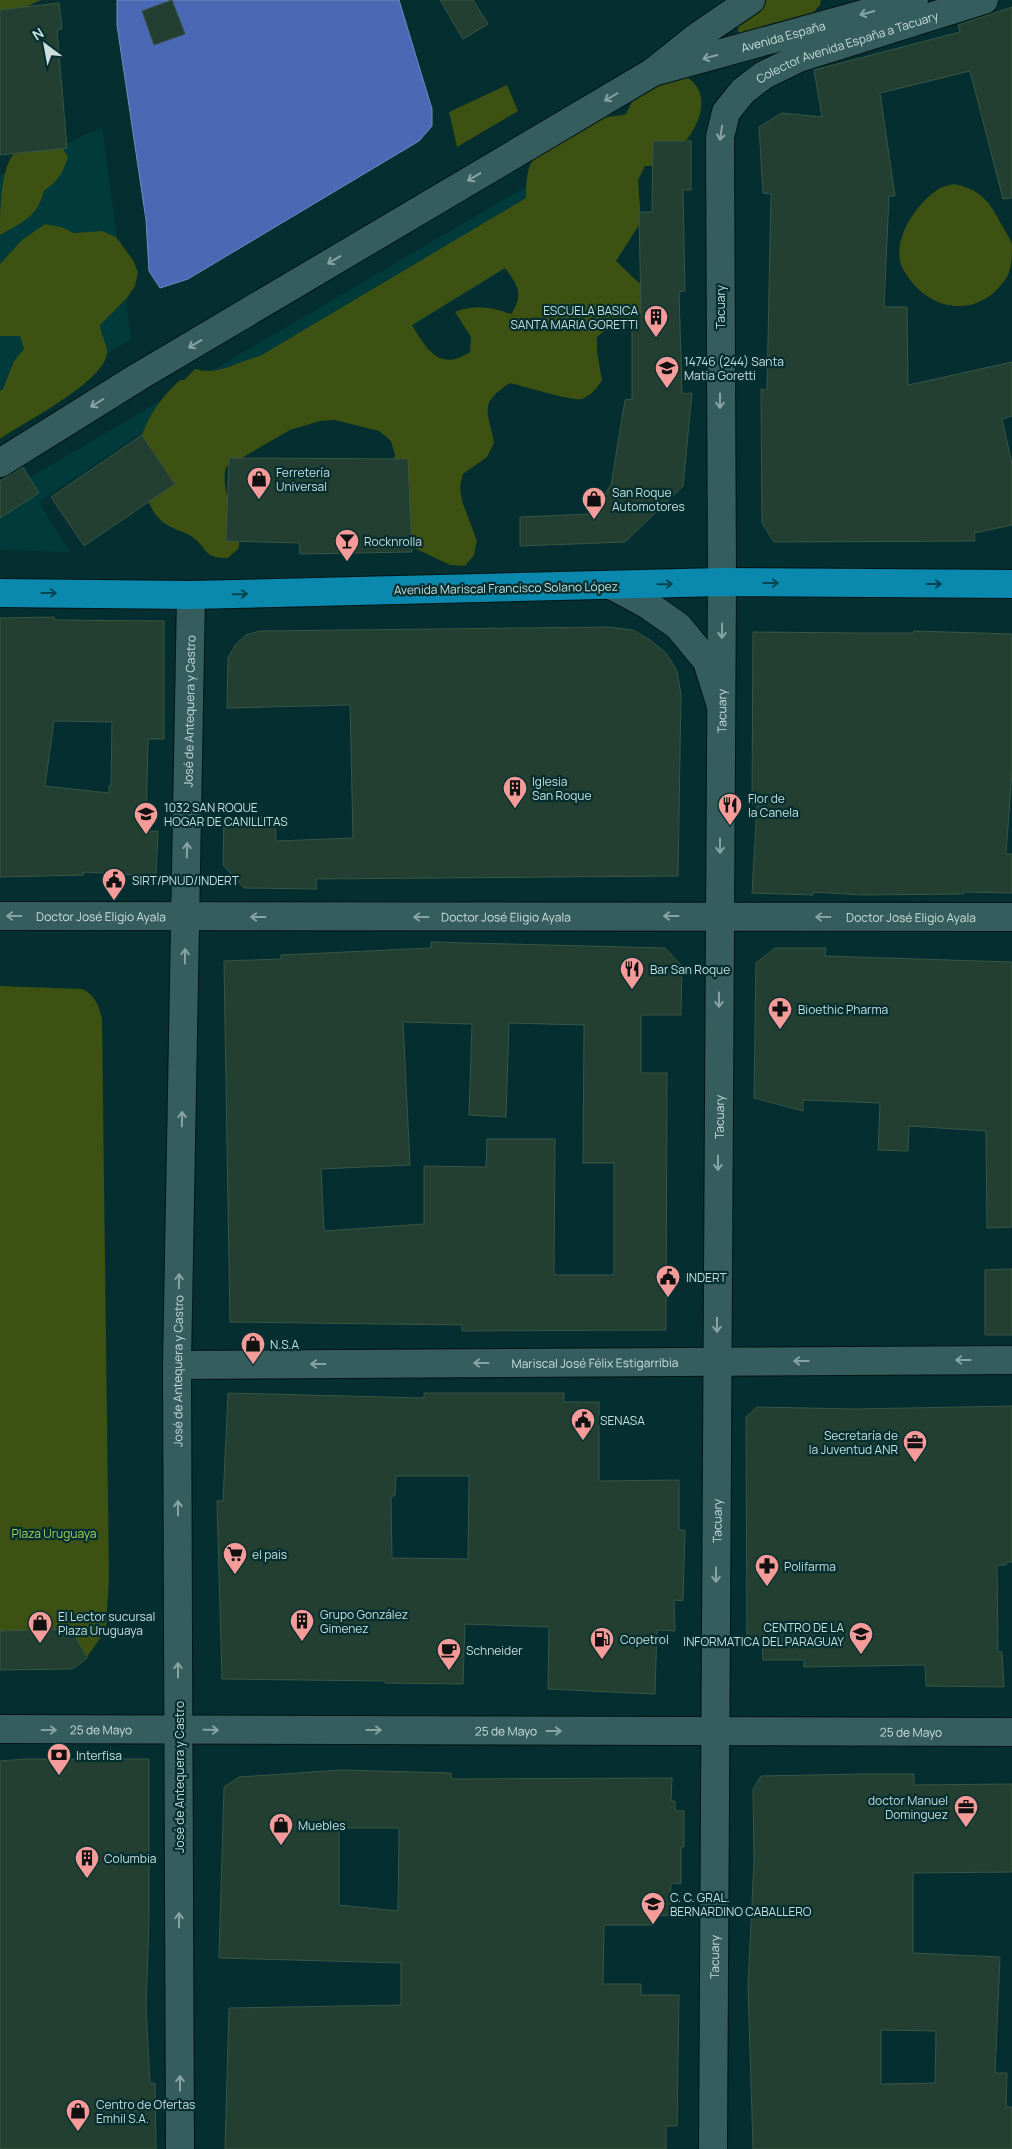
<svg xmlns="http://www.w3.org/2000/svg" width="1012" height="2149" font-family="Manrope,sans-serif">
<rect width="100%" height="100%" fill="#042e2f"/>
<g fill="#003a3a">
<path d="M102 127 131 339 0 420V175Z"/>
<path d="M583 153 576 225 203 456 174 411 39 502 70 552 0 550V495Z"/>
</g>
<g fill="#3d5112" fill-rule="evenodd">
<path d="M0 0H42C20 6 19 21 0 33Z"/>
<path d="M764 0H821L820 5 811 15 743 36 738 32 739 14Z"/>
<path d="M677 72C686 76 693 80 698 89 712 114 681 153 660 164 656 166 650 166 645 166L638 180 641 222 616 261 657 300 639 321 608 328 597 337V352L602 380C597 388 592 395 582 399 575 402 523 386 510 383 477 404 489 412 494 443L487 457 463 474 460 487 462 501 477 541 474 555 465 566 450 565 408 545 386 485 395 455 391 441 379 431 335 420 320 421 290 430 226 467C219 496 241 518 239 548L228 558C201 558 209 548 191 536 183 531 172 529 164 523 140 506 144 465 144 440L142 435C150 412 163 396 180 380H184L195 369C220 376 237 361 260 356L526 198C526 188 526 169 533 160 539 152 589 120 599 118 608 116 615 117 626 114L638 90ZM505 268C518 285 524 295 511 314 492 307 474 304 455 312L471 337 470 352C440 372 427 350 412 325Z"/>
<path d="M507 85 518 111 457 147 449 112Z"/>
<path d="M60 144 68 157C63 173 57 182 44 191 37 218 22 222 0 235 0 212 0 163 17 151 26 146 49 146 60 144Z"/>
<path d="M954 184C978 189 988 199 999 220 1003 228 1009 236 1012 244 1012 255 1012 270 1005 280 977 320 928 312 904 271 888 243 916 203 940 188 944 186 950 185 954 184Z"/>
<path d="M45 224 61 227 74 233 102 231 116 237 133 260 138 272 135 286 127 298 100 325C101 335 106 342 107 350 110 380 22 423 0 439V391L3 389 14 361 24 349 20 336H0V264L22 240Z"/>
<path d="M0 986 82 989C94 994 99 1005 102 1019L109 1578 106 1630 87 1657 71 1629 0 1631Z"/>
</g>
<path fill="#4a68b3" stroke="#708bc0" d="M117 0H399L432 109V126L419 141 188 279 160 288 149 271 146 220 117 25Z"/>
<g fill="#233f31" stroke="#385646" fill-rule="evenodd">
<path d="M172 0 185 34 154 45 142 11Z"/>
<path d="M440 0H473L488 24 463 39Z"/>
<path d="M59 3 62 29 57 30 67 148 0 155V10Z"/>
<path d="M1012 7V198L1003 199 970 71 880 93 895 196H889L884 307H907L908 385 1012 362V416L1002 419 1012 464V525L974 533 975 541 774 542 762 523 761 389 767 390 771 194 763 193 759 127 782 113 822 117 814 70 960 32 958 25Z"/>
<path d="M653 141H691V190H683L685 291 679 292 682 394 692 393 683 486 625 542 520 546V517L590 514 611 485 625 400 632 399V313H641L639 212H652Z"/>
<path d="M142 435 175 484 84 546 51 497Z"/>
<path d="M229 458 408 459 412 552 300 554 299 543 226 541Z"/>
<path d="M23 467 39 493 0 518V481Z"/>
<path d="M54 617V620L164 621V739H148L146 831H158L156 876 84 872V875L0 877V618ZM54 721 112 722 111 786H109V793L45 786Z"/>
<path d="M608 627 633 630 650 640 666 653 677 671 681 695 678 876 316 879 317 889 244 888 223 865 224 818 275 816 276 841 353 838 350 705 227 708 228 658 235 645 246 635 260 631Z"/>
<path d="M914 631 1012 634V771L1006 854H1012V893L964 892V894L863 895 813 892V895L752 893 757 804H752L753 632 858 633H913Z"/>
<path d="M431 942 665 948 682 966 681 1015H641V1073H667L666 1330 462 1331V1325L230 1322 224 961 281 959V955L431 948ZM403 1022 472 1024 469 1115 506 1117 509 1023 584 1025 583 1163H614V1275H554L555 1139H487L486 1167 424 1166V1224L324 1231 321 1169 410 1165Z"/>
<path d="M775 948H826L825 956 1012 962V1227L987 1228 986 1131 909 1126 908 1151 878 1150 880 1103 803 1100V1111L754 1098 756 963Z"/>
<path d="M1012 1269V1335H985V1270Z"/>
<path d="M228 1393 424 1398V1393H564V1402H599V1481L679 1480V1530H685L683 1601 674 1600 675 1631 657 1630 655 1694 548 1689 549 1627 465 1624 463 1684 385 1683V1681L222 1679 217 1501H223ZM396 1476H469L468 1559 392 1558 391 1496H395Z"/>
<path d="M1012 1406V1562H1007L1006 1565H997L998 1652H1002L1004 1687 926 1686 925 1665 804 1667V1660H763L762 1641H747L746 1417 757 1407 856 1409Z"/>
<path d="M71 1629 87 1658 77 1666 71 1669 0 1670V1631Z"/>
<path d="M25 1759H149V1919L146 2007 150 2083H155L156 2149H0V1761Z"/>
<path d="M341 1770 451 1773V1779L672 1778 671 1801H675V1811H684V1847H681V1884L671 1883 670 1915 652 1916V1925H604L603 1984H641V1995H679L677 2126H666V2149H225L229 2008 401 2005V1963L219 1958 224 1787 239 1777ZM339 1828H399L398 1911 339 1905Z"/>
<path d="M862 1774H914V1785L1012 1784V1872L913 1873V1953L1000 1957 995 2073H1007L1006 2107H1012V2149H753L748 1986 754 1861 753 1789 761 1776ZM881 2030 936 2031 935 2083 881 2084Z"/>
</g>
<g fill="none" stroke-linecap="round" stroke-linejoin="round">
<defs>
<g id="minor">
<path id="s1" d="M0 916 1012 917"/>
<path id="s2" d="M177 1365 1012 1360"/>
<path id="s3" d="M0 1729 1012 1732"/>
<path id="s4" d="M180 2149 177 1365 191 595"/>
<path id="s5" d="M713 2149 722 582"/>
</g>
<g id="tertiary">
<path d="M653 72 698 36 751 0"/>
<path id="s6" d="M722 582 720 137 726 112 743 91 764 75 799 58 984 0"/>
</g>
<g id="secondary">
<path id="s7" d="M0 463 138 377 653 72 914 0"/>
<path d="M611 585 648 605 678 626 707 661 721 706"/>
</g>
<path id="trunk" d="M0 593 191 595 722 582 1012 584"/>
</defs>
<use href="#minor" stroke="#001515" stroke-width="30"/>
<use href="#tertiary" stroke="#001515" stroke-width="30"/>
<use href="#secondary" stroke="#001515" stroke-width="30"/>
<use href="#trunk" stroke="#001515" stroke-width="30"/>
<use href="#minor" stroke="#365d5d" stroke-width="28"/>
<use href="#tertiary" stroke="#365d5d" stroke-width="28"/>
<use href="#secondary" stroke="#365d5d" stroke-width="28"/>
<use href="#trunk" stroke="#0b88ae" stroke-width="28"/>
</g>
<defs><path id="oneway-shaft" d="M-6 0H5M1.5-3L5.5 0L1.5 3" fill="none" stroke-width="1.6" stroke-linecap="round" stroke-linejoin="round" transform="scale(1.25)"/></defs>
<g stroke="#87a4a3">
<use href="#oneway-shaft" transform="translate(867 13) rotate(164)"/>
<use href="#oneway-shaft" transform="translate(710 57) rotate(165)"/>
<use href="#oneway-shaft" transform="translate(611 97) rotate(150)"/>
<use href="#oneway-shaft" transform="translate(721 133) rotate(99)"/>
<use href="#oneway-shaft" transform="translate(474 177) rotate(149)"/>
<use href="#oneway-shaft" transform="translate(334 260) rotate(149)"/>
<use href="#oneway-shaft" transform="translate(195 344) rotate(149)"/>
<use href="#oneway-shaft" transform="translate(720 401) rotate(90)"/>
<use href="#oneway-shaft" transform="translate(97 403) rotate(148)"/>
<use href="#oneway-shaft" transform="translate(722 631) rotate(91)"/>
<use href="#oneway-shaft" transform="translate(720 846) rotate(90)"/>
<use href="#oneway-shaft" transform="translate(187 850) rotate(-89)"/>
<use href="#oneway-shaft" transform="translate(14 916) rotate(180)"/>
<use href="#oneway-shaft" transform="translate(671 916) rotate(180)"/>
<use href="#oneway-shaft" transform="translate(258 917) rotate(-180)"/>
<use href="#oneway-shaft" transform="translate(421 917) rotate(180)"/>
<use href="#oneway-shaft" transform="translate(823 917) rotate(-180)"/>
<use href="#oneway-shaft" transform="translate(185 956) rotate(-89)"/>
<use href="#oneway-shaft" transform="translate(719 1000) rotate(90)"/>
<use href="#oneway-shaft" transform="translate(182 1119) rotate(-89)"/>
<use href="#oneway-shaft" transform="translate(718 1163) rotate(90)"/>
<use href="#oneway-shaft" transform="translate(179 1281) rotate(-89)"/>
<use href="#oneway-shaft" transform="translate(717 1325) rotate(90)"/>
<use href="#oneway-shaft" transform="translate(963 1360) rotate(180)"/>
<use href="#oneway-shaft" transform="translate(801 1361) rotate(180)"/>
<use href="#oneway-shaft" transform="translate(481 1363) rotate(180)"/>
<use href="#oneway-shaft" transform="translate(318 1364) rotate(180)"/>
<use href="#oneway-shaft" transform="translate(178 1508) rotate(-90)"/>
<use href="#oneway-shaft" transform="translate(716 1575) rotate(90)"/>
<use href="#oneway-shaft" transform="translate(178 1670) rotate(-90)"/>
<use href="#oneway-shaft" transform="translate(49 1730)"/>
<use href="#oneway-shaft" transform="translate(211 1730) rotate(1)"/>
<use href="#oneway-shaft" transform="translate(374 1730)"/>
<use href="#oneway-shaft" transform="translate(554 1731)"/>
<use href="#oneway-shaft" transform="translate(179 1920) rotate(-90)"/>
<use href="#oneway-shaft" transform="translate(180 2083) rotate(-90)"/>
</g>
<g stroke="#06444f">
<use href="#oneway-shaft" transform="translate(771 583)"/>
<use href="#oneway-shaft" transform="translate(665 584) rotate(-1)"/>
<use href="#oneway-shaft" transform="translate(934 584)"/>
<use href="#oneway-shaft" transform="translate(49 593)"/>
<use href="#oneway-shaft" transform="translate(240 594) rotate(-1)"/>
</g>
<defs>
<symbol id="building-pin" viewBox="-11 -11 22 30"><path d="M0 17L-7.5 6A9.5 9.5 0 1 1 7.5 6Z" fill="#f59b9a" stroke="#042e2f"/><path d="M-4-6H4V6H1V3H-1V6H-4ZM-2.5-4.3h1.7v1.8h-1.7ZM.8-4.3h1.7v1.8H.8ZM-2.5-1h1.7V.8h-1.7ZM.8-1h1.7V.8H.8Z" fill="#111"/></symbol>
<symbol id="school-pin" viewBox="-11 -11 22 30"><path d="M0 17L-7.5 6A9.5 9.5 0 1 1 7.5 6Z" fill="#f59b9a" stroke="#042e2f"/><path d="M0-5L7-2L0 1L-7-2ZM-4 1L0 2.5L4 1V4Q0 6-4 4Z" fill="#111"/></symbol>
<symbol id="shop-pin" viewBox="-11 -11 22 30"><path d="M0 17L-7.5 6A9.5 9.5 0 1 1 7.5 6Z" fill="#f59b9a" stroke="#042e2f"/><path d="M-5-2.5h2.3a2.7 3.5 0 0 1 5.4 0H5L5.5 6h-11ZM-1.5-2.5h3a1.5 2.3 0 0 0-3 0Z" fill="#111"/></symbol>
<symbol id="bar-pin" viewBox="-11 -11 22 30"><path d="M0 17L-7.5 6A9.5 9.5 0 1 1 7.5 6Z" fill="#f59b9a" stroke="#042e2f"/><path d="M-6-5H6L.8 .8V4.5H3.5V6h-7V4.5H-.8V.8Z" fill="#111"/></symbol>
<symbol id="restaurant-pin" viewBox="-11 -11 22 30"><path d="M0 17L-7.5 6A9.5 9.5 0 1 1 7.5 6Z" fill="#f59b9a" stroke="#042e2f"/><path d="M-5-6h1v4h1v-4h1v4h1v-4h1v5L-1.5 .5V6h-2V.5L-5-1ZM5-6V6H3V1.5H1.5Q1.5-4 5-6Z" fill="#111"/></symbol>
<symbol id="civic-pin" viewBox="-11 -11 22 30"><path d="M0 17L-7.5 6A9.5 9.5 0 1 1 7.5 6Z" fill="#f59b9a" stroke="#042e2f"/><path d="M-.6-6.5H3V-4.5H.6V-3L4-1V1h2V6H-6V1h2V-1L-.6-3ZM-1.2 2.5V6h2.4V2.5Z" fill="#111"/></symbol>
<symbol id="pharmacy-pin" viewBox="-11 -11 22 30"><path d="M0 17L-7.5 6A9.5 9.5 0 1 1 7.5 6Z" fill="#f59b9a" stroke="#042e2f"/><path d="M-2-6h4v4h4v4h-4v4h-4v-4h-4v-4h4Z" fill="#111"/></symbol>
<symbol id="office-pin" viewBox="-11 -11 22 30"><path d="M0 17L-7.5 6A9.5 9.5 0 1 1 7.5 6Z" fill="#f59b9a" stroke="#042e2f"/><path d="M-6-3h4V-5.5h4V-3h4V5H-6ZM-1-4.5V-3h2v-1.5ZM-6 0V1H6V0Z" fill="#111"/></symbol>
<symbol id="supermarket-pin" viewBox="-11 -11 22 30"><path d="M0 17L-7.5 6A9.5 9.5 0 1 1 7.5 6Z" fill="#f59b9a" stroke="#042e2f"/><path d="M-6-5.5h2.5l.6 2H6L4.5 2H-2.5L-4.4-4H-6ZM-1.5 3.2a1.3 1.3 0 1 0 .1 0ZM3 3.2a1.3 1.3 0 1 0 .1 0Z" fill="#111"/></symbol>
<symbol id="fuel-pin" viewBox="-11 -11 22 30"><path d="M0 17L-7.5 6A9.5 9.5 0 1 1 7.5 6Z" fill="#f59b9a" stroke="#042e2f"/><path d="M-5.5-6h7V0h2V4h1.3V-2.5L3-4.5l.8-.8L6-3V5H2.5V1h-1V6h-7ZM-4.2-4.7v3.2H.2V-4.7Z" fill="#111"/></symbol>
<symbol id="cafe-pin" viewBox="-11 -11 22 30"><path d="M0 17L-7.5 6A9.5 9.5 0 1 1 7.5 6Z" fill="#f59b9a" stroke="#042e2f"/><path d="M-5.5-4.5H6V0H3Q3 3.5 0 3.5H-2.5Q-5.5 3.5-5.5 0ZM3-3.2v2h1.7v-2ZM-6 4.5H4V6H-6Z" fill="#111"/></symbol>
<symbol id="bank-pin" viewBox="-11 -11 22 30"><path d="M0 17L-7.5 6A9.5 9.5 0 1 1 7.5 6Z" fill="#f59b9a" stroke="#042e2f"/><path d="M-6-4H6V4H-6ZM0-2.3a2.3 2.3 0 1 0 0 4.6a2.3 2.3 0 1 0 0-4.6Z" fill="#111"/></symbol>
</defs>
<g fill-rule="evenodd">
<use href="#building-pin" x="642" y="303" width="28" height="38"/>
<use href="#school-pin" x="653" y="354" width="28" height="38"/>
<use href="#shop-pin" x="245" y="465" width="28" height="38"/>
<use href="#shop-pin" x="580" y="485" width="28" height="38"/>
<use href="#bar-pin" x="333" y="527" width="28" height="38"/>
<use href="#building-pin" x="501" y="774" width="28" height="38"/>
<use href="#restaurant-pin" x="716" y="791" width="28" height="38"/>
<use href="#school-pin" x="132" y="800" width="28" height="38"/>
<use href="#civic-pin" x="100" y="866" width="28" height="38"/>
<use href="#restaurant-pin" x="618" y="955" width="28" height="38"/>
<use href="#pharmacy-pin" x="766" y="995" width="28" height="38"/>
<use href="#civic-pin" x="654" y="1263" width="28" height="38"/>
<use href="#shop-pin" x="239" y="1330" width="28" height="38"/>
<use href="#civic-pin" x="569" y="1406" width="28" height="38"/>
<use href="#office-pin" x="901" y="1428" width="28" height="38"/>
<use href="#supermarket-pin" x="221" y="1540" width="28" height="38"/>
<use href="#pharmacy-pin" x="753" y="1552" width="28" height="38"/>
<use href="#building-pin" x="288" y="1607" width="28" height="38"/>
<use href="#shop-pin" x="26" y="1609" width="28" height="38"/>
<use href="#school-pin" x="847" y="1620" width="28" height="38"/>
<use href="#fuel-pin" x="588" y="1625" width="28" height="38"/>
<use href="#cafe-pin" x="435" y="1636" width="28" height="38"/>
<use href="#bank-pin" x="45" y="1741" width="28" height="38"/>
<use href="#office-pin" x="952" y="1793" width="28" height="38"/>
<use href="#shop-pin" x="267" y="1811" width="28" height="38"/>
<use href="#building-pin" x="73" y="1844" width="28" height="38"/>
<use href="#school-pin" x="639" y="1890" width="28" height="38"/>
<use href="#shop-pin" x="64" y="2097" width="28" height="38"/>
</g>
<g text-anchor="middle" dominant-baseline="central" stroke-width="4.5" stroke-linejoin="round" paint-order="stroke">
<g font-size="12" fill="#c9dedd" stroke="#042e2f">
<text stroke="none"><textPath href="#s7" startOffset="896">Avenida España</textPath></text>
<text stroke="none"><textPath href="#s6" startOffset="612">Colector Avenida España a Tacuary</textPath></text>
<text transform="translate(720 307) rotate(-90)">Tacuary</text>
<text transform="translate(506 588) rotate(-1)">Avenida Mariscal Francisco Solano López</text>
<text stroke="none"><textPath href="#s4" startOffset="1438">José de Antequera y Castro</textPath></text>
<text stroke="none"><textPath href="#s5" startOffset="1438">Tacuary</textPath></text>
<text stroke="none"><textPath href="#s1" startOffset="101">Doctor José Eligio Ayala</textPath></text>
<text stroke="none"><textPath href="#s1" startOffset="506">Doctor José Eligio Ayala</textPath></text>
<text stroke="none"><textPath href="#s1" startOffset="911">Doctor José Eligio Ayala</textPath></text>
<text stroke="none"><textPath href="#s5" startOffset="1032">Tacuary</textPath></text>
<text stroke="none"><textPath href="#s2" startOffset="418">Mariscal José Félix Estigarribia</textPath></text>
<text stroke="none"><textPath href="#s4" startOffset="778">José de Antequera y Castro</textPath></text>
<text stroke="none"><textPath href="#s5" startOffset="628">Tacuary</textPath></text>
<text stroke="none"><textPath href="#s3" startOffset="101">25 de Mayo</textPath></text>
<text stroke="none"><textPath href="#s3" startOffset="506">25 de Mayo</textPath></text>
<text stroke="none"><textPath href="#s3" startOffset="911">25 de Mayo</textPath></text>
<text transform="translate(179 1777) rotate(-90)">José de Antequera y Castro</text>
<text stroke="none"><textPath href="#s5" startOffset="192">Tacuary</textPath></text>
</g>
<g font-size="12" fill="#c9dedd" stroke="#042e2f" text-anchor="start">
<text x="638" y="310" text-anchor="end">ESCUELA BASICA<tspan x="638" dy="14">SANTA MARIA GORETTI</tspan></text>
<text x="684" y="361">14746 (244) Santa<tspan x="684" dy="14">Matia Goretti</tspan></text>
<text x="276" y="472">Ferretería<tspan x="276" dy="14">Universal</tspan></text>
<text x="612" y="492">San Roque<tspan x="612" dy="14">Automotores</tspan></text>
<text x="364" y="541">Rocknrolla</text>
<text x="532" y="781">Iglesia<tspan x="532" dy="14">San Roque</tspan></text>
<text x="748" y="798">Flor de<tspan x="748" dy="14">la Canela</tspan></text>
<text x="164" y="807">1032 SAN ROQUE<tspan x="164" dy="14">HOGAR DE CANILLITAS</tspan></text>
<text x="132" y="880">SIRT/PNUD/INDERT</text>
<text x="650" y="969">Bar San Roque</text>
<text x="798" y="1009">Bioethic Pharma</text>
<text x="686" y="1277">INDERT</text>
<text x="270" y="1344">N.S.A</text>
<text x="600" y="1420">SENASA</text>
<text x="898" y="1435" text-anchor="end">Secretaría de<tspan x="898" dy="14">la Juventud ANR</tspan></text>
<text x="252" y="1554">el pais</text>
<text x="784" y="1566">Polifarma</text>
<text x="320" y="1614">Grupo González<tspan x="320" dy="14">Gimenez</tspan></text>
<text x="58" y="1616">El Lector sucursal<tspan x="58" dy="14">Plaza Uruguaya</tspan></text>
<text x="844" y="1627" text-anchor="end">CENTRO DE LA<tspan x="844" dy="14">INFORMATICA DEL PARAGUAY</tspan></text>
<text x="620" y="1639">Copetrol</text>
<text x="466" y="1650">Schneider</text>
<text x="76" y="1755">Interfisa</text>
<text x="948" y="1800" text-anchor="end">doctor Manuel<tspan x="948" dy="14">Dominguez</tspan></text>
<text x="298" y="1825">Muebles</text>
<text x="104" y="1858">Columbia</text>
<text x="670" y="1897">C. C. GRAL.<tspan x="670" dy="14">BERNARDINO CABALLERO</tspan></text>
<text x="96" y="2104">Centro de Ofertas<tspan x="96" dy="14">Emhil S.A.</tspan></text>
</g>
<g font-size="12" fill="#a8d15b" stroke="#042e2f">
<text x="54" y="1533">Plaza Uruguaya</text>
</g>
</g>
<g transform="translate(45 45) rotate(328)" stroke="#042e2f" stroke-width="4" paint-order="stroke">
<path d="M0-4L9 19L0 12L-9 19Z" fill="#c9dedd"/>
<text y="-8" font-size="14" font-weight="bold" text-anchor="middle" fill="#c9dedd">N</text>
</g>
</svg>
